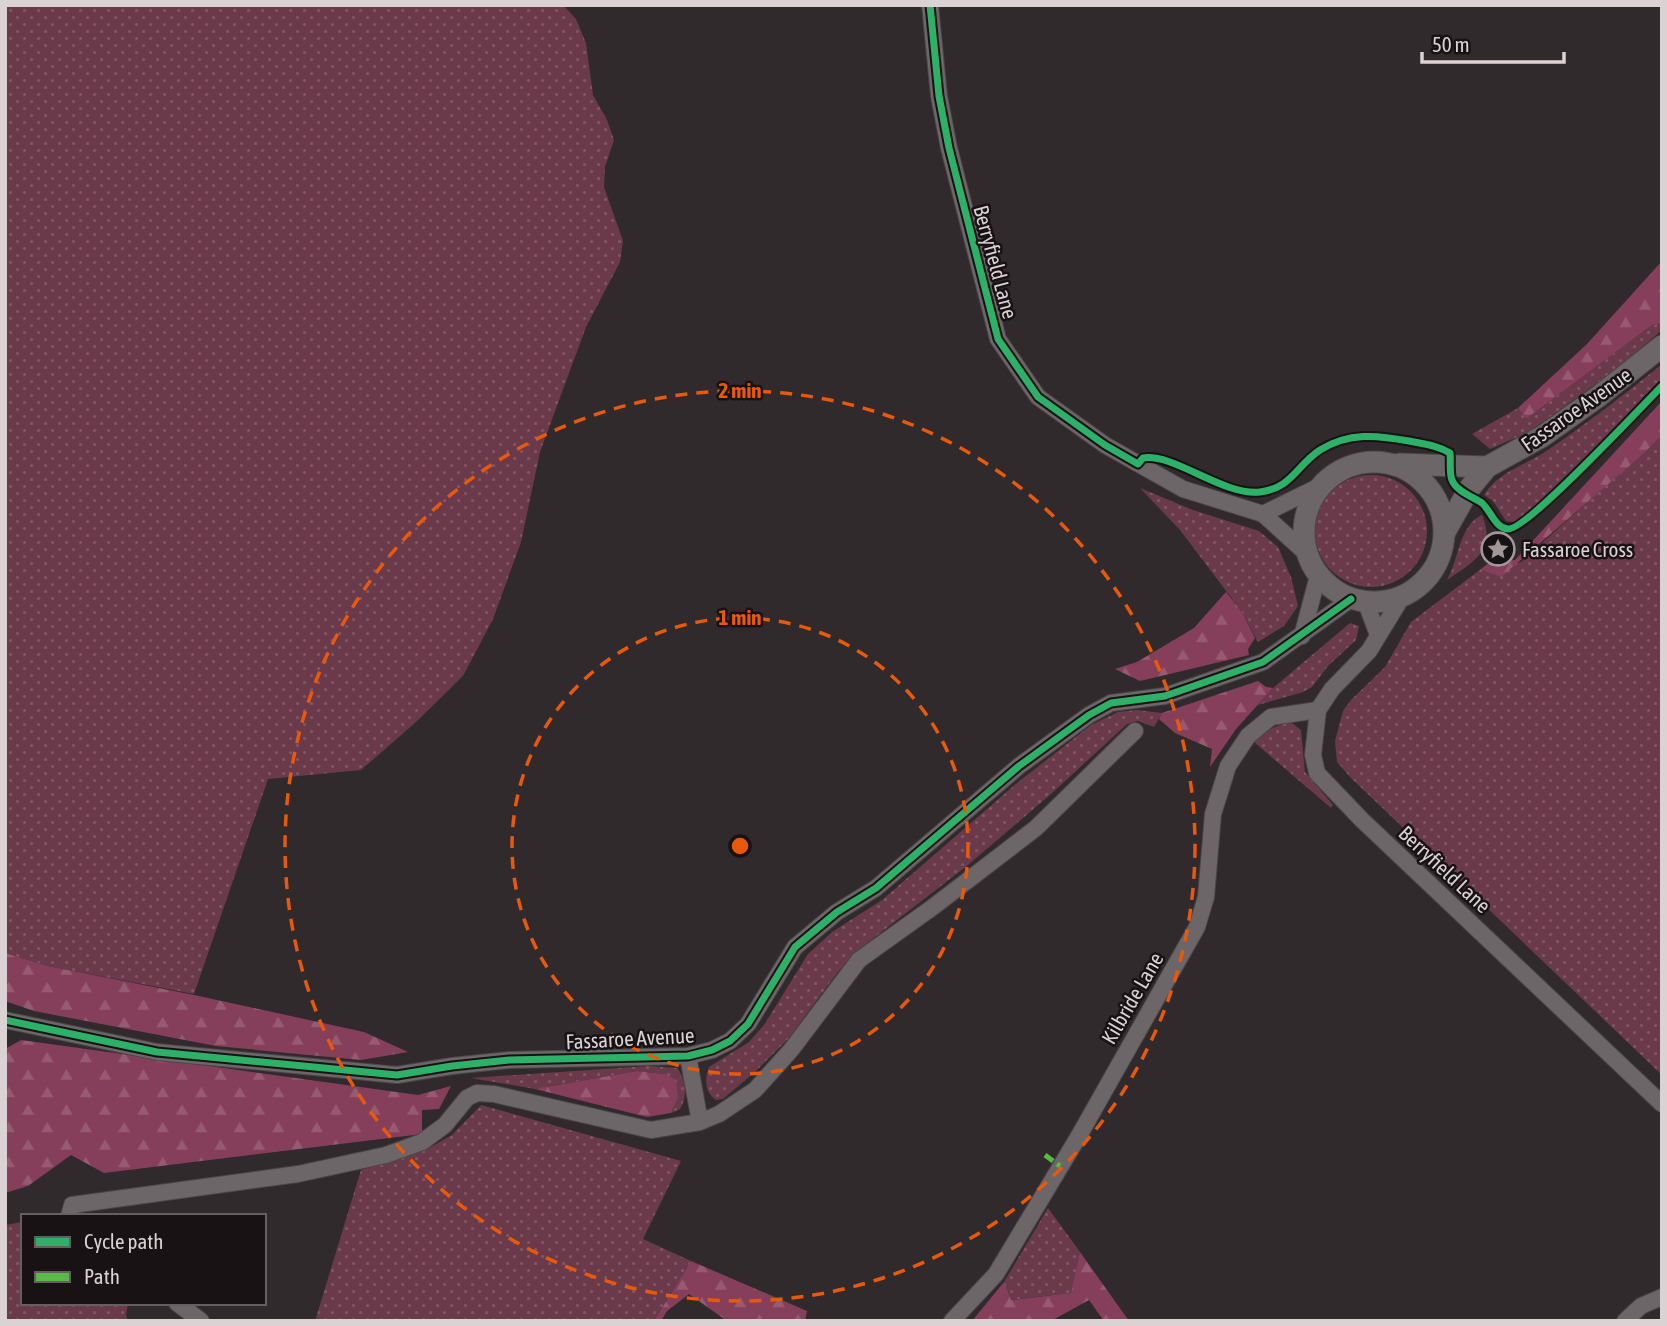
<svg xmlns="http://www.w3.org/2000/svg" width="1667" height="1326" font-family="'Asap Condensed',sans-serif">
<defs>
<pattern id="grass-dots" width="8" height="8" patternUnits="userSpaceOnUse" patternTransform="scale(1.75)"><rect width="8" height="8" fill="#6a3a4b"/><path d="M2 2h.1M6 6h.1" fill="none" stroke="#7f5664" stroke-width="1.8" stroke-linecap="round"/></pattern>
<pattern id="forest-firs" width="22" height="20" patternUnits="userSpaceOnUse" patternTransform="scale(1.75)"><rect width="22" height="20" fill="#863f5a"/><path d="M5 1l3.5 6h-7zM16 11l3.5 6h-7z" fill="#965a71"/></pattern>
</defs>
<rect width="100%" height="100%" fill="#312a2c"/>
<g fill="url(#grass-dots)">
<path d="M5 5H563L576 19 586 43 593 95 607 120 614 140 605 167 604 187 623 241 620 262 586 327 540 452 521 542 493 619 463 676 416 722 361 770 268 779 194 994 48 966 5 953Z"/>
<path d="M1662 323V330L1618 368 1543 422 1526 433 1490 449 1472 434 1518 408 1526 419 1652 325Z"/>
<path d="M1662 364V382L1525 516 1513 522 1506 521 1493 501 1484 495C1498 472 1525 465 1545 452 1586 424 1624 395 1662 364Z"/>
<path d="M1662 435V1075L1351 778 1337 762 1335 741 1343 711 1351 700 1385 667 1411 622 1481 569 1521 562Z"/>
<circle cx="1371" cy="531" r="56"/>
<path d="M1140 488 1193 510 1259 531 1278 547 1291 577 1298 606 1284 626 1258 642 1242 612 1180 530Z"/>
<path d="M1482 515C1497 551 1473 562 1447 580 1459 560 1459 525 1482 515Z"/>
<path d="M1350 623 1359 626 1356 640 1328 666 1312 687 1303 692 1258 705 1273 688Z"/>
<path d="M1137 710 1162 713 1154 727 1138 721 1127 724 1051 794 968 865 857 951 837 973 789 1038 756 1071 723 1099 716 1100C705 1092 704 1080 709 1067L749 1042 764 1025 808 954 832 932 882 900 1017 783 1091 725 1118 712Z"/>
<path d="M1286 723H1292L1301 730 1305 772 1333 805 1331 808 1254 742 1269 729Z"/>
<path d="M648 1066 677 1068C686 1079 688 1097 680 1109L671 1113 678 1098 665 1074 637 1071 535 1089 471 1078Z"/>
<path d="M481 1105 681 1161 643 1239 691 1261 654 1321H315L361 1170 429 1148 452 1135Z"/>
<path d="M1048 1208 1080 1252 1072 1293 1010 1300 1004 1282Z"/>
<path d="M23 1222V1303H128L126 1315 128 1321H5V1225Z"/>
</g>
<g fill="url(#forest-firs)">
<path d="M1662 261V323L1652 325 1526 419 1518 408 1587 344Z"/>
<path d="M1662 401V435L1643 454 1501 577 1481 569 1490 562 1515 560Z"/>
<path d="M1226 592 1242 612 1255 638 1248 649 1249 655 1140 681 1115 669 1137 662 1194 628Z"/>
<path d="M1258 681 1266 687 1273 688 1236 729 1210 767 1212 749 1175 733 1159 719 1162 713Z"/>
<path d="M5 953 48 966 194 995 364 1032 408 1052 361 1060 216 1046 34 1011 5 1001Z"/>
<path d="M21 1040 418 1095 451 1086 439 1109 422 1110V1134L104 1173 71 1155 28 1186 5 1193V1049Z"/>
<path d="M637 1071 665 1074 676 1080 678 1098 671 1113 647 1117 535 1089Z"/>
<path d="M1080 1252 1129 1321H1104L1089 1300 1051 1321H972L1004 1282 1011 1300 1071 1293Z"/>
<path d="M691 1261 807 1311 805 1321H727L689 1294 667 1311 661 1321H654Z"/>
</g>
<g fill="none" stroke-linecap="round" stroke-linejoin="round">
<defs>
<g id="street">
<path d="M930 5 939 96 949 148 998 339 1038 397 1105 445 1183 489 1263 514 1306 553"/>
<path d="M1263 514 1320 486"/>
<path d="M1402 597 1369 651 1332 689 1318 710 1313 755 1317 773 1362 820 1662 1104"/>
<path d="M1366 603 1378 635"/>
<path d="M1302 636 1318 576"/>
<path d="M5 1020 157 1052 397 1075 452 1066 509 1060 688 1056 712 1050 730 1041 748 1024 795 947 837 912 876 888 1019 766 1089 715 1111 703 1165 696 1263 662 1351 599"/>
<path d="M688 1056 700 1122"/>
<path d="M69 1216 72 1205 298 1174 386 1155 422 1142 445 1125 467 1098 477 1093 494 1094 651 1130 700 1122 719 1114 755 1090 791 1050 859 960 933 907 1036 828 1135 731"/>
<path d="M177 1303 201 1321"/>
<path d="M952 1321 996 1274 1080 1134 1197 927 1206 897 1213 814 1228 766 1248 736 1271 717 1318 710"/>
<path d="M1625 1321 1641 1306 1662 1297"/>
</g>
<g id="secondary">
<circle cx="1374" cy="532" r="70"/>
<path d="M1399 464 1487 467"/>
<path d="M1445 532 1469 489 1487 467 1543 436 1599 396 1662 346"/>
</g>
</defs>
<use href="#street" stroke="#4b4647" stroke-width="18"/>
<use href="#secondary" stroke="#4b4647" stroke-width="23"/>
<use href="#street" stroke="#6c6668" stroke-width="16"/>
<use href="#secondary" stroke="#6c6668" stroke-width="21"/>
<path stroke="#58b947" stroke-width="5" stroke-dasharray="10 5" stroke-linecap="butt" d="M1045 1155 1060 1166"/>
<defs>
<g id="cycleway">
<path d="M930 5 939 96 949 148 998 339 1038 397 1105 445 1138 464 1143 458C1174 453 1223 496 1260 492 1292 488 1297 465 1320 450 1349 432 1377 435 1409 441 1423 444 1437 445 1450 453 1451 461 1449 473 1452 480 1456 491 1473 497 1482 503 1491 511 1495 528 1508 529 1526 531 1641 407 1662 386"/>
<path d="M5 1020 157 1052 397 1075 452 1066 509 1060 688 1056 712 1050 730 1041 748 1024 795 947 837 912 876 888 1019 766 1089 715 1111 703 1165 696 1263 662 1351 599"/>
</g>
</defs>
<use href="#cycleway" stroke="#181214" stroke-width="11"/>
<use href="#cycleway" stroke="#2db169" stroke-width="7"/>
</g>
<g fill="none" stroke="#e8590c" stroke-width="3.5" stroke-dasharray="12 9">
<circle cx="740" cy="846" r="228"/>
<circle cx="740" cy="846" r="455"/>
</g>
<defs>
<symbol id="sight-ring" viewBox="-11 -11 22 22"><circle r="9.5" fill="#181214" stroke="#a09799" stroke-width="1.5"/><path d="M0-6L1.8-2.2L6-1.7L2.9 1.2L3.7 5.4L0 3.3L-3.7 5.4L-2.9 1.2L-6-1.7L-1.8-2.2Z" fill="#a09799"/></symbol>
</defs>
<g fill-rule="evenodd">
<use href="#sight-ring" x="1479" y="530" width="38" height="38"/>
</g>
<g text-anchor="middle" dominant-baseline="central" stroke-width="5" stroke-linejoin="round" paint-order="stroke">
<g font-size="21" fill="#dbd2d4" stroke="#181214">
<text transform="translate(996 262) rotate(75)">Berryfield Lane</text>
<text transform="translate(1576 409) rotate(-35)">Fassaroe Avenue</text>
<text transform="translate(1445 869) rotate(43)">Berryfield Lane</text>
<text transform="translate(1132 998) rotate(-60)">Kilbride Lane</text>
<text transform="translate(630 1038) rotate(-3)">Fassaroe Avenue</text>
</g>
<g font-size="21" fill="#dbd2d4" stroke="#181214" text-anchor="start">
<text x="1522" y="549">Fassaroe Cross</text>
</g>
</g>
<circle cx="740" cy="846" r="10" fill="#e8590c" stroke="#181214" stroke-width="3.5"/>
<g font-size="21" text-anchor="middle" font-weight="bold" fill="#e8590c" stroke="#181214" stroke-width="5" stroke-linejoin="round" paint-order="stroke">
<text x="740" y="398">2 min</text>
<text x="740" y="625">1 min</text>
</g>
<rect width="1667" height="1326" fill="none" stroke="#dbd2d4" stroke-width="14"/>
<rect x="21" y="1214" width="245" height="91" fill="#181214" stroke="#665f61" stroke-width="2"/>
<rect x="35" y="1237" width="35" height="10" fill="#2db169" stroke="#665f61" stroke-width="2"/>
<text x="84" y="1249" font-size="21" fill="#dbd2d4">Cycle path</text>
<rect x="35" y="1272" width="35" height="10" fill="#58b947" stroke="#665f61" stroke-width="2"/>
<text x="84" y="1284" font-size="21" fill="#dbd2d4">Path</text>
<path d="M1422 52v10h142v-10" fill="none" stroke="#dbd2d4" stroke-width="3.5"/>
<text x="1432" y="52" font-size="21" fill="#dbd2d4" stroke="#181214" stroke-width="5" paint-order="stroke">50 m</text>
</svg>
